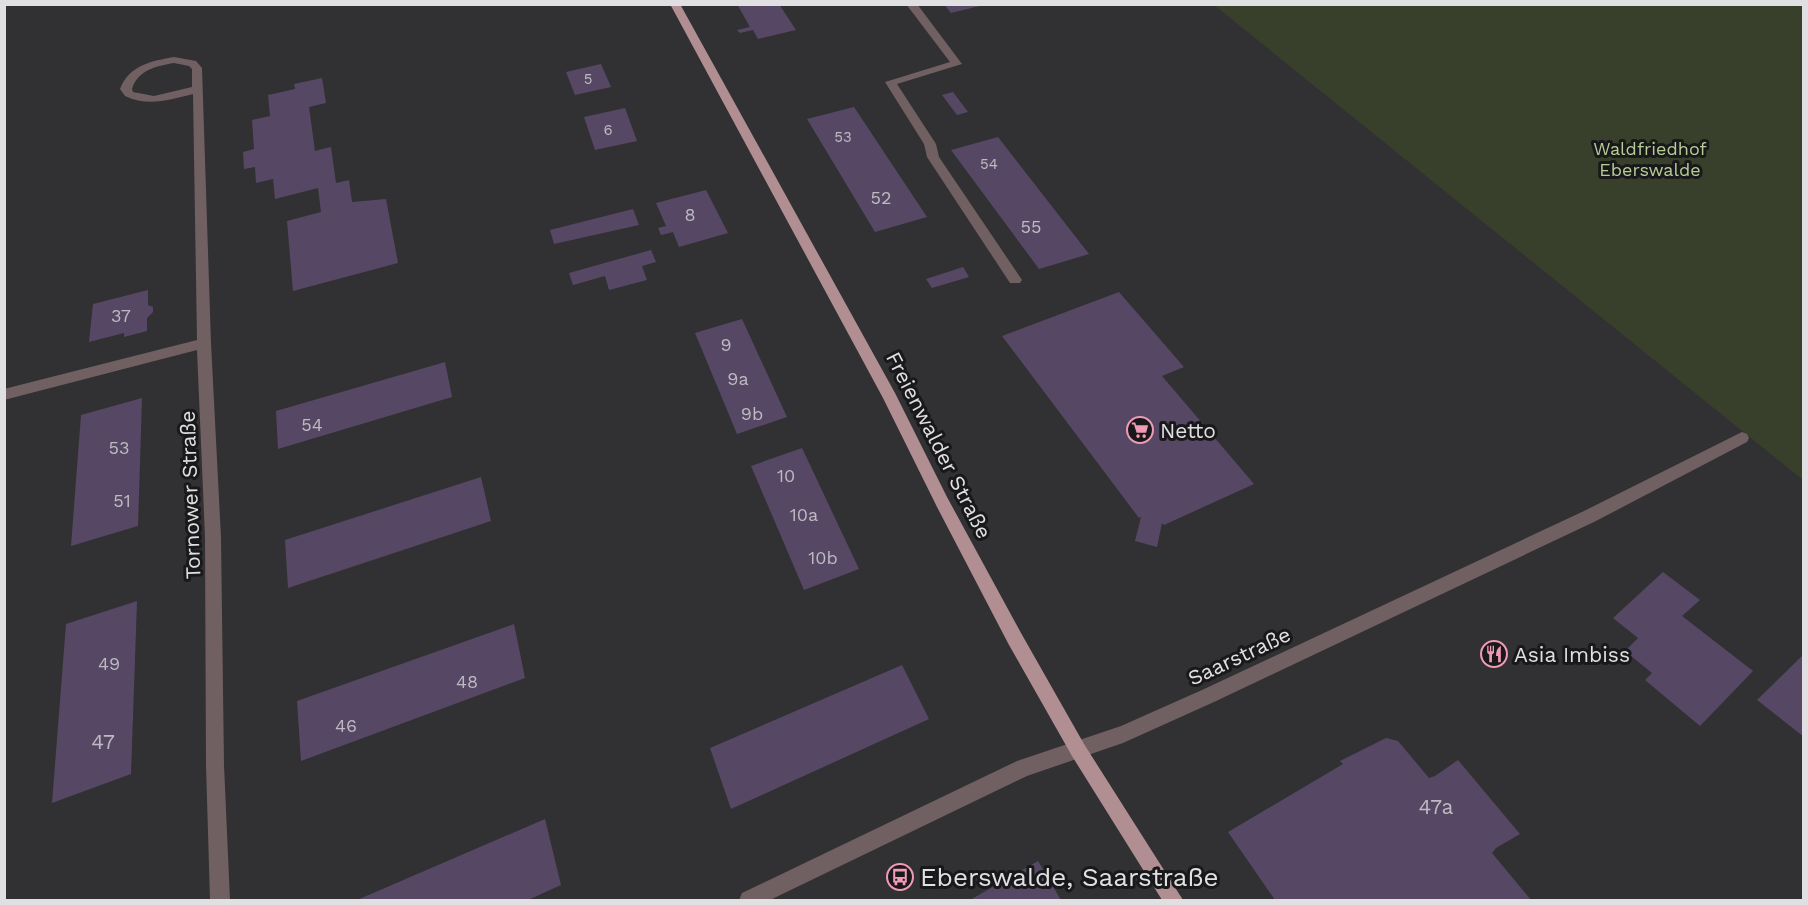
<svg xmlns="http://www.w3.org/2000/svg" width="1808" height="905" font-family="'Work Sans',sans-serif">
<rect width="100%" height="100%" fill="#313033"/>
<path fill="#38402c" d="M1214 5H1803V480Z"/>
<g fill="#564864">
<path d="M737 4H779L796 30 758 39 753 30 740 33 737 30 750 27Z"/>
<path d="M944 4H984V5L951 13Z"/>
<path d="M601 64 611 87 575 95 566 72Z"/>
<path d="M322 78 326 103 309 107 315 151 331 147 336 183 349 180 352 202 386 199 398 263 293 291 287 221 321 212 318 188 275 199 273 179 256 183 255 167 244 169 243 152 254 149 252 120 270 116 268 95 295 89 294 84Z"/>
<path d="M953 92 968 112 957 115 942 95Z"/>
<path d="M854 107 927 217 875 232 807 119Z"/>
<path d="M625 108 637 141 595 150 584 117Z"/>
<path d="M998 137 1089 254 1039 269 951 150Z"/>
<path d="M706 190 728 233 679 247 673 232 661 235 658 228 666 226 656 203Z"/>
<path d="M633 209 639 225 554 244 550 230Z"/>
<path d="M651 250 656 262 642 266 647 280 609 290 605 276 573 285 569 273Z"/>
<path d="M963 267 969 277 932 288 926 279Z"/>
<path d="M148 290V305L153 307V312L147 318V331L124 337V333L89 342 93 304Z"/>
<path d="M1119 292 1184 367 1162 376 1254 484 1164 525 1162 523 1157 547 1135 541 1141 517 1139 518 1002 336Z"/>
<path d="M742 319 787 417 737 434 695 333Z"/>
<path d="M445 362 452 397 278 449 276 411Z"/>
<path d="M142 398 138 526 71 546 81 415Z"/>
<path d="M802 448 859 569 804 590 751 466Z"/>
<path d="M481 477 491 521 288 588 285 540Z"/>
<path d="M1663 572 1700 600 1682 616 1753 671 1700 726 1645 680 1652 673 1625 651 1638 638 1613 618Z"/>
<path d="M137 601 131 774 52 803 66 624Z"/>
<path d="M514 624 525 678 301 761 297 701Z"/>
<path d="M1804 654V737L1757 700Z"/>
<path d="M902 665 929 719 731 809 710 748Z"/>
<path d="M1386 738 1398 741 1429 778 1435 776 1458 760 1520 834 1496 848 1492 853 1531 900H1275L1228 832 1343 764 1340 761Z"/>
<path d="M545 819 561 885 528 900H357Z"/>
<path d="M1038 861 1061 900H970Z"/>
</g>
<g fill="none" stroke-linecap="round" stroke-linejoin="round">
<path fill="#716061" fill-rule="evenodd" d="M906 4H917L962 64 897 84 936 144 939 157 1020 277 1022 280 1020 283H1010L927 157 924 144 885 82 950 62Z"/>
<g fill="#716061" fill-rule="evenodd">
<path d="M174 57 196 61 202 68 211 343 221 537 224 765 230 900H210L206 765 205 537 197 350 4 400V389L197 340 193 94C169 100 148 107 125 96L120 89C129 65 152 61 174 57ZM174 63 189 66 192 69V87L154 96 133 92 132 89C138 70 156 66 174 63Z"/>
<path d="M1742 432 1747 434 1749 438 1747 442 1596 521 1214 702 1123 743 1027 776 770 900H739L742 893 1017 761 1121 726 1202 690 1584 511Z"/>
</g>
<path fill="#b18e91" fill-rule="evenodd" d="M670 4H680L895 393 947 497 1021 633 1084 744 1183 900H1162L1072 756 1009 645 937 507 883 398Z"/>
</g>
<defs>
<symbol id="supermarket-ring" viewBox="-11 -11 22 22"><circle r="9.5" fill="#19181a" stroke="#f09ab5" stroke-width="1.5"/><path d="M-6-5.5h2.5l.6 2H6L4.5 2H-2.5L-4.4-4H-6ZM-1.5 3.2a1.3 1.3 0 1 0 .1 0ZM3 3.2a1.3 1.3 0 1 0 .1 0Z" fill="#f09ab5"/></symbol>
<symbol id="restaurant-ring" viewBox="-11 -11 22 22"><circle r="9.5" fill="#19181a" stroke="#f09ab5" stroke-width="1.5"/><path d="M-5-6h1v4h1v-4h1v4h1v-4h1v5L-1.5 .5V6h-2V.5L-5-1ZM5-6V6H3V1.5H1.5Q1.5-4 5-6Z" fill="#f09ab5"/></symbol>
<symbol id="bus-ring" viewBox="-11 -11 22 22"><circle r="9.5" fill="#19181a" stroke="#f09ab5" stroke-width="1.5"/><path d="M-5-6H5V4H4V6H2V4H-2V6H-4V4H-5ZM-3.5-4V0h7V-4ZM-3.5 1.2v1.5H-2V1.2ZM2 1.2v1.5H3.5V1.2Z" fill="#f09ab5"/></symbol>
</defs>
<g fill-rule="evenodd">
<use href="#supermarket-ring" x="1125" y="415" width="30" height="30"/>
<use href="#restaurant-ring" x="1479" y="639" width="30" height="30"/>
<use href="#bus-ring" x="885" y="862" width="30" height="30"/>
</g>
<g text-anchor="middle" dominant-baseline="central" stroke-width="6" stroke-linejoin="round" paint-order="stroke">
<g font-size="15" fill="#beb9c2">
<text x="588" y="79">5</text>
<text x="608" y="130">6</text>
<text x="843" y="137">53</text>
<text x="989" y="164">54</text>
</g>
<g font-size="18" fill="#b6cd95" stroke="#19181a">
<text x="1650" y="148">Waldfriedhof<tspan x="1650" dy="21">Eberswalde</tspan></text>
</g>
<g font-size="18" fill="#beb9c2">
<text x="881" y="197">52</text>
<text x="690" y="214">8</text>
<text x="1031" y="226">55</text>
<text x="121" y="315">37</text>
<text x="726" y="344">9</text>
<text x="738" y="378">9a</text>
<text x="752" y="413">9b</text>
<text x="312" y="424">54</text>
<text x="119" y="447">53</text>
<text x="786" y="475">10</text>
<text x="122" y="500">51</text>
<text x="804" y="514">10a</text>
<text x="823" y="557">10b</text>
<text x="109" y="663">49</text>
<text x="467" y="681">48</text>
<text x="346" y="725">46</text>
</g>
<g font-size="21" fill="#e0dfe1" stroke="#19181a" text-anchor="start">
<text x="1160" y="430">Netto</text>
<text x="1514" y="654">Asia Imbiss</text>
</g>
<g font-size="21" fill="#e0dfe1" stroke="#19181a">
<text transform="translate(939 445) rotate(63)">Freienwalder Straße</text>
<text transform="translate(190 495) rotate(-92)">Tornower Straße</text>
<text transform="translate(1239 656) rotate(-25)">Saarstraße</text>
</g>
<g font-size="21" fill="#beb9c2">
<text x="103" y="741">47</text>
<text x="1436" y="806">47a</text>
</g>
<g font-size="26" fill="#e0dfe1" stroke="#19181a" text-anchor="start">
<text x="920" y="877">Eberswalde, Saarstraße</text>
</g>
</g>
<rect width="1808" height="905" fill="none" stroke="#e0dfe1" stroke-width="12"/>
</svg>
